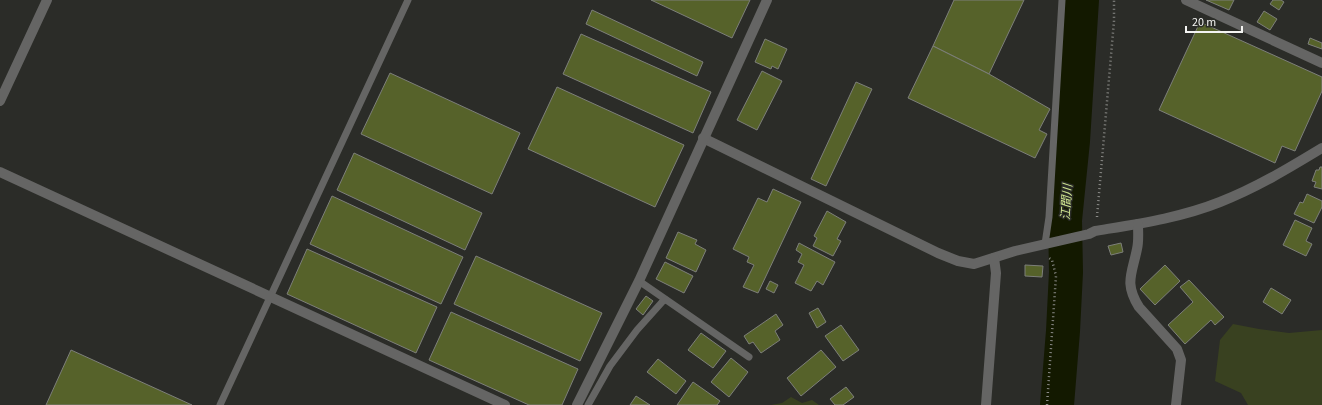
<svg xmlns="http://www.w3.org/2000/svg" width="1322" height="405" font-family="'Source Sans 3','Noto Sans JP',sans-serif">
<rect width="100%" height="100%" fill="#2b2c28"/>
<g fill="#394120">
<path d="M1233 324 1259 329 1289 333 1322 330V405H1248L1241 393 1215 381 1220 340Z"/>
<path d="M791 397 802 403 812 400 819 405H771L782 403Z"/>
</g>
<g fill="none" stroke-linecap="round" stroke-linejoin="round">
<path stroke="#131900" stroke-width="34" d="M1057 405 1063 331 1066 272 1065 220 1073 141 1082 0"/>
</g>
<g fill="#56622a" stroke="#7d7f7a">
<path d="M651 0H750L732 38Z"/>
<path d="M954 0H1024L989 74 933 46Z"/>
<path d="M1206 0H1234L1229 10Z"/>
<path d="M1273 0H1281L1284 2 1279 10 1270 4Z"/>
<path d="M592 10 703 62 697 76 586 24Z"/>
<path d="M1264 11 1277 19 1270 30 1257 22Z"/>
<path d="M1200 22 1322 77V91L1295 151 1282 146 1275 163 1159 110Z"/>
<path d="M581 34 711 92 693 133 563 74Z"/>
<path d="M1310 38 1322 43V49L1308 44Z"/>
<path d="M765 39 787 49 778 69 772 66 771 69 755 62Z"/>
<path d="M933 46 989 74 1050 109 1039 130 1047 134 1035 158 908 98Z"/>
<path d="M762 71 782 81 757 130 737 120Z"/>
<path d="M390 73 520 133 492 194 361 134Z"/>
<path d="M856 82 872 89 826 186 811 179Z"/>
<path d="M557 87 684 145 655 207 528 149Z"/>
<path d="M354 153 482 213 465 250 337 190Z"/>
<path d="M1320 167H1322V189L1314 187 1316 182 1312 181 1316 170H1319Z"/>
<path d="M773 189 801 202 758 293 743 287 754 265 747 262 749 257 733 249 758 198 767 202Z"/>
<path d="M1307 194 1322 201V207L1314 223 1294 214 1300 202 1303 203Z"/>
<path d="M332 196 463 257 441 304 310 244Z"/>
<path d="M827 211 846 222 837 239 841 241 833 256 813 246 817 238 814 236Z"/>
<path d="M1295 220 1312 228 1306 241 1312 244 1306 256 1283 245Z"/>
<path d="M678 232 697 240 695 244 706 250 696 272 666 258Z"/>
<path d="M799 243 835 262 823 285 817 281 811 291 795 283 804 265 798 262 802 254 796 250Z"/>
<path d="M1121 243 1123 252 1111 255 1108 246Z"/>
<path d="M307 249 437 307 416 353 287 294Z"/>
<path d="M476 256 602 313 580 361 454 304Z"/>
<path d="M665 262 693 276 684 293 656 279Z"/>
<path d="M1025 265 1043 266 1042 277 1025 276Z"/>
<path d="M1165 265 1180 281 1155 305 1140 289Z"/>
<path d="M1189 280 1224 317 1215 325 1211 320 1185 344 1168 325 1193 302 1180 287Z"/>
<path d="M770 281 778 285 774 293 766 289Z"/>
<path d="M1271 288 1291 300 1282 314 1263 302Z"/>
<path d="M646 296 653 301 643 315 636 309Z"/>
<path d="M818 308 826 322 817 328 809 313Z"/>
<path d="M451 312 578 369 562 405H529L429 360Z"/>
<path d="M776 314 783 325 775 331 780 340 761 353 753 342 749 344 744 336Z"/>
<path d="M841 325 859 350 843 361 825 336Z"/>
<path d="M701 333 726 351 713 368 688 350Z"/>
<path d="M71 350 192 405H46Z"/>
<path d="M821 350 836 367 801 396 787 378Z"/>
<path d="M731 358 748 372 729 397 711 382Z"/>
<path d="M658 359 686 381 676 394 647 372Z"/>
<path d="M693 382 720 401 717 405H677Z"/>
<path d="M846 387 854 397 843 405H835L830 399Z"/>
<path d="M636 396 650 405H630Z"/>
</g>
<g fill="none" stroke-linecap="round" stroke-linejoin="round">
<g stroke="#8b8b88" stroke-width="2.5" stroke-dasharray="1 3" stroke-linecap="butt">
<path d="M1097 217 1114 21V0"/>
<path d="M1047 405 1056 276 1052 260 1049 258"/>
</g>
<g stroke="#656564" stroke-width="7">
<path d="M1045 244 1049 217 1062 0"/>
<path d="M639 281 749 357"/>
<path d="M220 405 408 0"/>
<path d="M588 405 610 366 637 330 663 301 666 300"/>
</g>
<g stroke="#656564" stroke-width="10">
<path d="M1186 0 1322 63"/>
<path d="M0 101 47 0"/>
<path d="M703 138 938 253 958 261 974 264 1015 251 1089 234 1095 231C1137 224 1180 218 1220 202 1256 188 1289 168 1322 148"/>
<path d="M0 172 505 405"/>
<path d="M1138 224C1138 232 1139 241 1137 249 1132 274 1124 283 1139 307L1177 349 1181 360 1176 405"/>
<path d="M577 405 639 281 767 0"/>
<path d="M986 405 996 273 994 258"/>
</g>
</g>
<g text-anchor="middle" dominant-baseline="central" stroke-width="3" stroke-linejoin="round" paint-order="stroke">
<g font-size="12" font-style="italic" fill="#d2e892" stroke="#2b2c28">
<text transform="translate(1067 202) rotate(-86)">江間川</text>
</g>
</g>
<path d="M1186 26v6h56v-6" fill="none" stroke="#f4f4f2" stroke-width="2"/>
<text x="1192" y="26" font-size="12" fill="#f4f4f2" stroke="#2b2c28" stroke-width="3" paint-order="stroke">20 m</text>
</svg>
